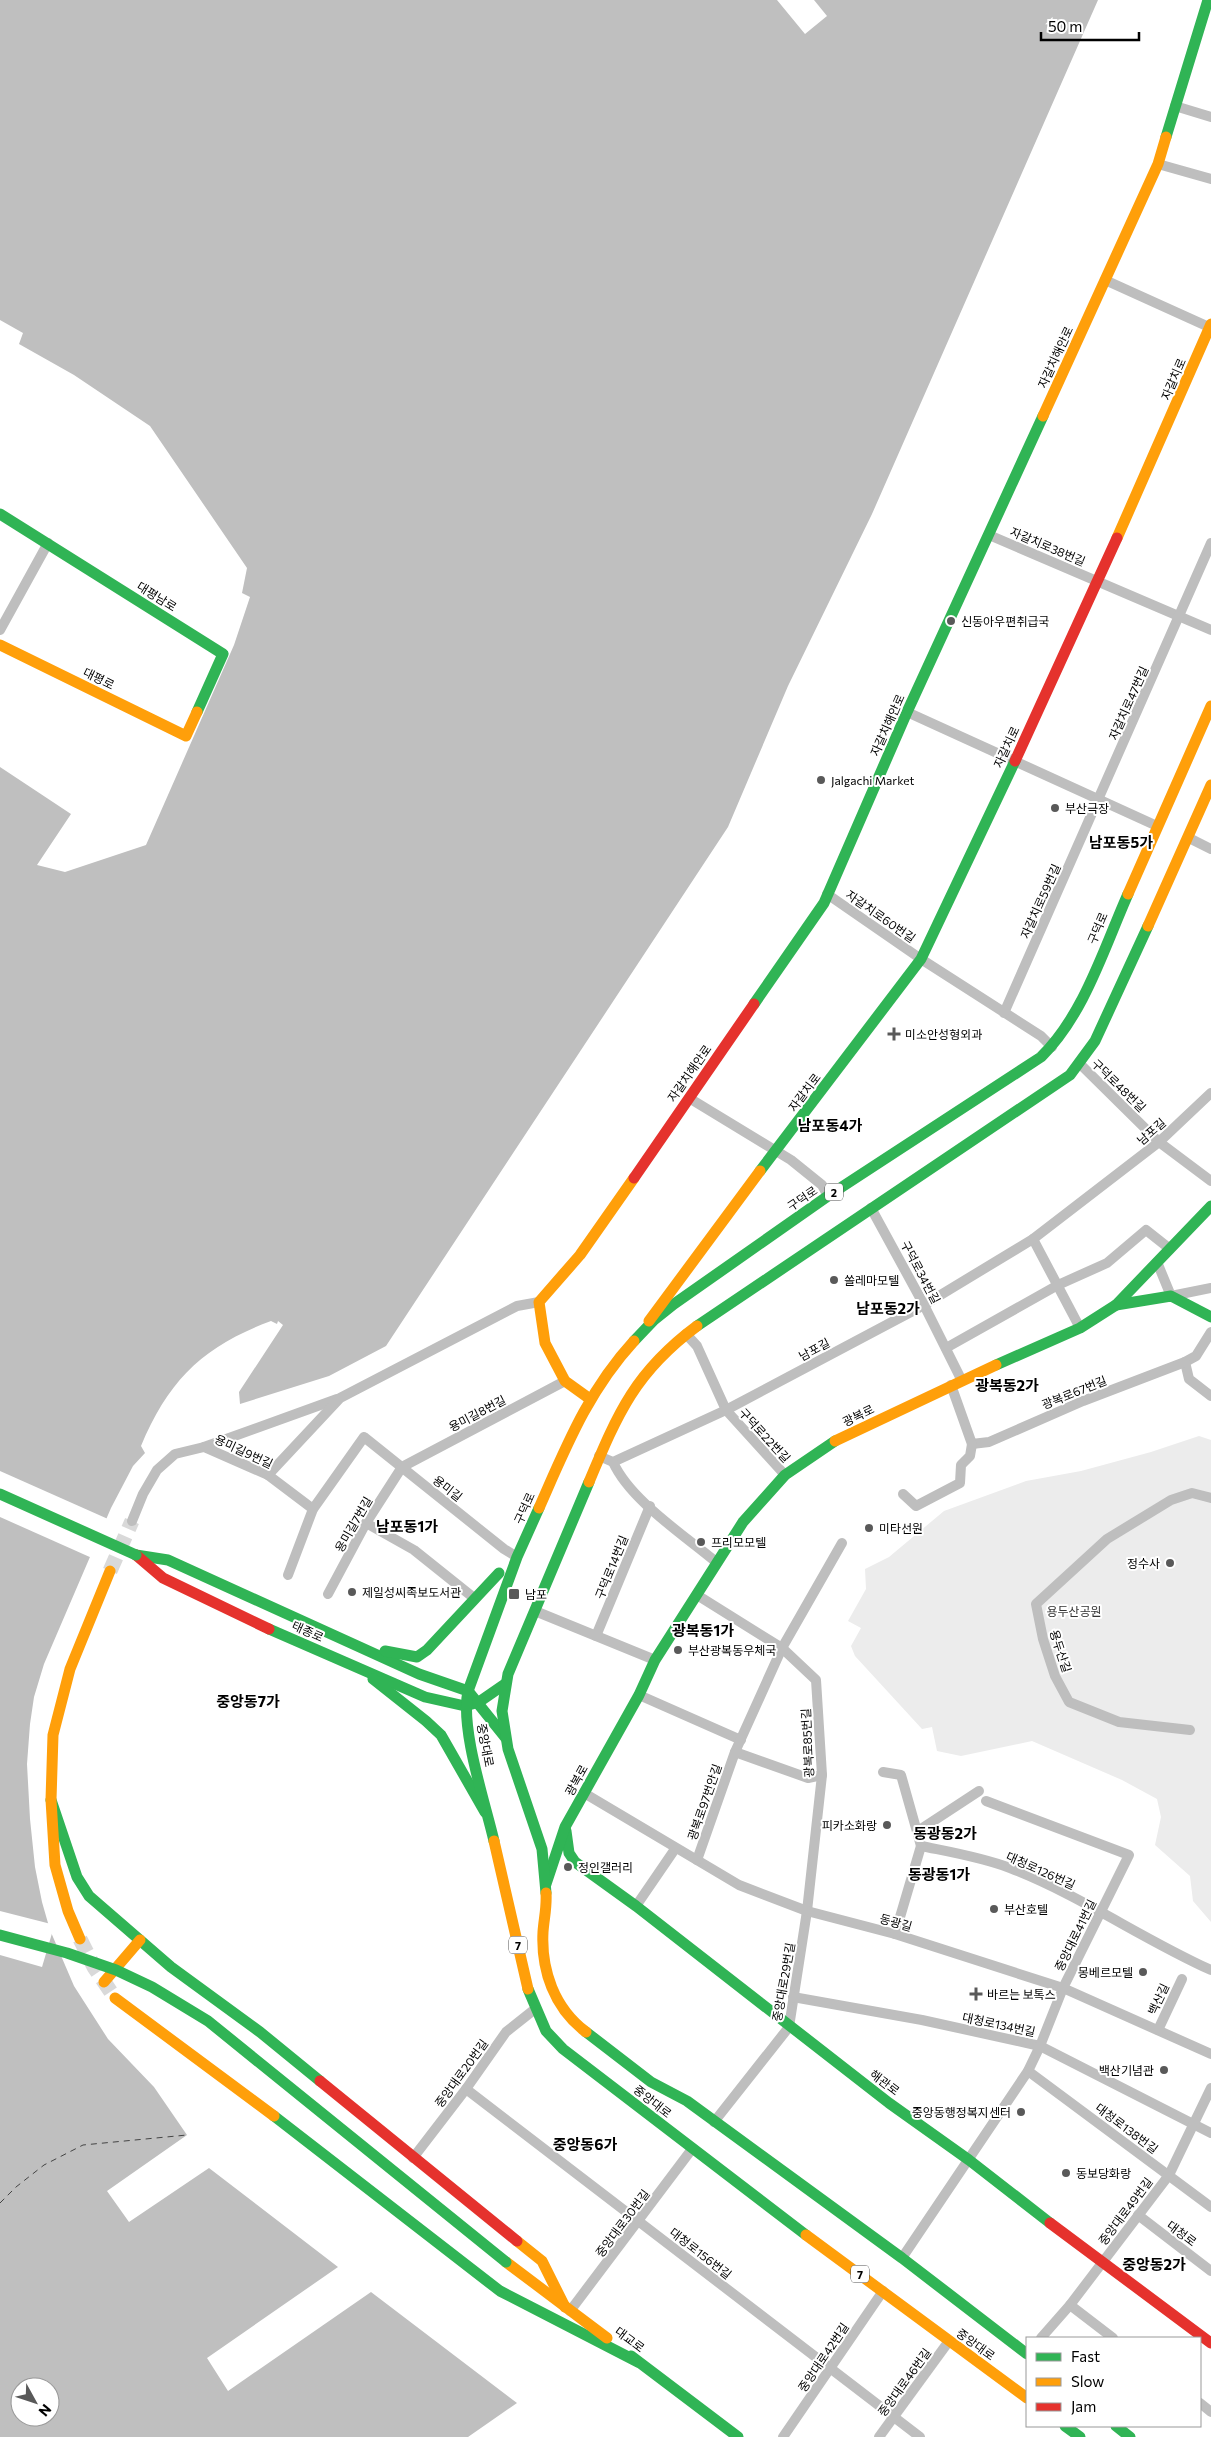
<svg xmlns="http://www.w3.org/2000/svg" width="1211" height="2437" font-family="Commissioner,'Noto Sans KR',sans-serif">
<rect width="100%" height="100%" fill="#fff"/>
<path fill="#ececec" d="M1199 1436 1211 1440V1922L1193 1901 1190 1876 1155 1845 1161 1817 1157 1799 1122 1780 1032 1741 961 1756 937 1751 932 1727 922 1729 855 1656 851 1646 861 1628 848 1621 866 1589 865 1569 889 1557 944 1511 1026 1481 1081 1471 1151 1452Z"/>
<path fill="#bfbfbf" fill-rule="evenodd" d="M0 0H777L805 34 827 16 814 0H1098L872 514 788 686 728 827 386 1346 329 1376 240 1404 239 1392 283 1325 278 1321 277 1324 271 1321C204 1346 169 1379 141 1446L145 1453 133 1466 111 1508 44 1664 34 1697 30 1724 27 1764 30 1819 35 1867 42 1902 50 1930 74 1986 108 2039 154 2087 187 2135 107 2191 129 2222 209 2168 338 2267 207 2358 228 2391 371 2292 517 2403 468 2437H0V767L71 814 37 865 65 872 146 845 234 645 250 597 242 593 247 568 150 426 74 375 19 344 23 333 0 320ZM20 2387H50V2417H20Z"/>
<g fill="#fff">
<path d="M0 1471 108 1519 92 1558 0 1517Z"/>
<path d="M0 1911 51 1924 53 1930 42 1967 0 1955Z"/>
</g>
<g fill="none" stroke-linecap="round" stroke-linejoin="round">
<path stroke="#444" stroke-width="1" stroke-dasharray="6 5" stroke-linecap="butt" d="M0 2203 16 2187 44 2165 83 2145 187 2135"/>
<g stroke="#d9d9d9" stroke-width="15" stroke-dasharray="15 8" stroke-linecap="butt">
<path d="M110 1571 132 1521"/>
<path d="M80 1939 94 1967 115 1998"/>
</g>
<g stroke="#bebebe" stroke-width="10">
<path d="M1175 106 1211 117"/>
<path d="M1158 164 1211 179"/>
<path d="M1105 280 1211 328"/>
<path d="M989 535 1211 630"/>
<path d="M0 630 48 543"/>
<path d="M907 712 1157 826"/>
<path d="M1189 838 1211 849"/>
<path d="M827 894 921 959 1041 1036 1052 1047"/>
<path d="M1004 1013 1211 543"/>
<path d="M1080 1064 1159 1142 1211 1181"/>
<path d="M689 1098 791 1160 822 1185 828 1196"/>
<path d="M871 1208 924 1305 962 1381"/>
<path d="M1033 1239 1080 1328"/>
<path d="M1157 1262 1171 1296 1211 1288"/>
<path d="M1211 1332 1196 1356 1185 1362 1189 1379 1211 1396"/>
<path d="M686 1334 697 1346 726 1410 785 1475"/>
<path d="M946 1348 1058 1285 1107 1263 1146 1230 1170 1249"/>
<path d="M951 1385 972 1444 989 1442 1083 1401 1185 1362"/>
<path d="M204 1447 337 1399"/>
<path d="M599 1456 613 1462 726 1410 924 1305 1033 1239 1159 1142 1211 1093"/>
<path d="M613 1462C630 1500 684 1535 716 1562"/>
<path d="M268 1475 340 1398 517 1306 539 1302"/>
<path d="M903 1494 916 1506 960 1483 961 1465 970 1456 972 1444"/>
<path d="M132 1521 143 1494 157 1470 175 1454 204 1447 268 1475 313 1509"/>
<path d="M366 1523 414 1550 474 1598"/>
<path d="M288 1575 313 1509 364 1437 504 1549 517 1557"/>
<path d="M328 1594 366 1523 402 1467 565 1381"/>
<path d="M697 1595 782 1648 816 1680 822 1775 807 1911 789 2027 714 2122"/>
<path d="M535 1611 655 1660"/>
<path d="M596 1636 650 1506"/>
<path d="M639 1695 741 1740"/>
<path d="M1190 1730 1119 1722 1069 1702 1055 1676 1043 1639 1036 1604 1107 1539 1171 1500 1192 1493 1211 1498"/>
<path d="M735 1752 808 1778 822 1775"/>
<path d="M883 1772 901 1775 921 1846C950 1852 981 1857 1010 1868 1080 1895 1142 1939 1211 1970"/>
<path d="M584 1793 739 1885 807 1911 895 1934 1063 1988 1211 2054"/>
<path d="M918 1831 979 1791"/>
<path d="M697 1860 735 1752 782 1648 842 1543"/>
<path d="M636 1906 675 1849"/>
<path d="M895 1934 921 1846"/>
<path d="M793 1997 922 2020 1040 2046 1211 2133"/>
<path d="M1158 2030 1182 1979"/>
<path d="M1028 2071 1211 2207"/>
<path d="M466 2089 920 2437"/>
<path d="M413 2158 466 2089 506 2032 535 2009"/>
<path d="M1138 2215 1211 2271"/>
<path d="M902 2258 1028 2071 1040 2046 1063 1988 1129 1855 986 1801"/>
<path d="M1070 2305 1113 2338"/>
<path d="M570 2311 692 2149"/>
<path d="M1041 2338 1070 2305 1169 2175 1211 2088"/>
<path d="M1200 2403 1211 2412"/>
<path d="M783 2437 883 2291"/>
<path d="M879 2437 949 2341"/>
</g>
<g stroke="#30b455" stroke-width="11">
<path d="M1166 137 1208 0"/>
<path d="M0 514 223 654 197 712"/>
<path d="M754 1004 824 903 907 712 1043 416"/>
<path d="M760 1171 921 959 1015 761"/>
<path d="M1116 1305 1171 1296 1211 1317"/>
<path d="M697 1326 1070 1075 1095 1041 1148 926"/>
<path d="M634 1341 654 1320 674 1304 828 1196 1041 1057C1084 1015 1104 948 1128 894"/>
<path d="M996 1365 1080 1328 1116 1305 1211 1206"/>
<path d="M136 1555 168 1560 419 1674 468 1691 505 1737"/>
<path d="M269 1629 425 1697 465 1706 479 1702 505 1684"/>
<path d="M385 1651 417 1657 427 1650 499 1573"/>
<path d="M373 1679 426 1721 441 1735 485 1812"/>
<path d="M51 1800 77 1877 89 1896 171 1967 260 2032 320 2081"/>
<path d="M566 1831 569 1853 575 1862 636 1906 889 2103 969 2160 1050 2223"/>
<path d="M494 1841C485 1802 460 1729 468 1691L517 1557 539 1508"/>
<path d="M546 1884 565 1827 639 1695 655 1660 743 1522 785 1475 835 1441"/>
<path d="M546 1893 542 1849 508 1749 502 1711 508 1674 589 1482"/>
<path d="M528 1989 546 2031 563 2049 806 2235"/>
<path d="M586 2032 651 2082 687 2101 902 2258 1027 2354"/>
<path d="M274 2116 500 2291 638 2362"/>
<path d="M631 2356 738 2437"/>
<path d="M1065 2426 1080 2437"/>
<path d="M1116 2426 1130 2437"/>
</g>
<g stroke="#ff9f0a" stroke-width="11">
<path d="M1043 416 1158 164 1166 137"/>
<path d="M1117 538 1211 324"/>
<path d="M0 645 186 736 197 712"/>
<path d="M1128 894 1211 706"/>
<path d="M1148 926 1211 785"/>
<path d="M649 1321 760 1171"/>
<path d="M590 1399 565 1381 545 1343 539 1302 580 1255 634 1178"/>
<path d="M835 1441 996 1365"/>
<path d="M589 1482C618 1413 635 1372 697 1326"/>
<path d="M539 1508C566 1447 588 1391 634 1341"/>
<path d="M494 1841 528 1989"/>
<path d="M546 1893C547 1907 544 1918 543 1932 541 1970 554 2008 586 2032"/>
<path d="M80 1939 68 1911 55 1865 51 1800 53 1735 70 1669 110 1571"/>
<path d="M104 1982 140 1940"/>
<path d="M115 1998 274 2116"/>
<path d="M806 2235 1027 2398"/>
<path d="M517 2241 542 2261 565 2307"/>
<path d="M506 2262 607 2338"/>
</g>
<g stroke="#e5322d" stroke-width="11">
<path d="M1015 761 1117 538"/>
<path d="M634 1178 754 1004"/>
<path d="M136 1555 163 1578 269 1629"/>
<path d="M320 2081 517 2241"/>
<path d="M1050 2223 1211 2343"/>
</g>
<g stroke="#30b455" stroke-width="11">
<path d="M0 1494 136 1555"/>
<path d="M0 1935 67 1953 116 1970 152 1987 208 2021 506 2262"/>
</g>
</g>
<g fill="#595959" stroke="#fff" stroke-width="2">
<circle cx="951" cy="621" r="5"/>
<circle cx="821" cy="780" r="5"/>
<circle cx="1055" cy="808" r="5"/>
<path d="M891.5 1026.5h5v5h5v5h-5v5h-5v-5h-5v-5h5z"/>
<circle cx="834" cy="1280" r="5"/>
<circle cx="869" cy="1528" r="5"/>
<circle cx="701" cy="1542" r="5"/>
<circle cx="1170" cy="1563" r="5"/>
<circle cx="352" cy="1592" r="5"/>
<rect x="508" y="1588" width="12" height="12" rx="2.5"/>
<circle cx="678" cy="1650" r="5"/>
<circle cx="887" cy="1825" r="5"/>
<circle cx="568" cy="1867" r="5"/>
<circle cx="994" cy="1909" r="5"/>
<circle cx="1143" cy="1972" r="5"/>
<path d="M973.5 1986.5h5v5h5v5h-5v5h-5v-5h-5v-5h5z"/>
<circle cx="1164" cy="2070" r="5"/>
<circle cx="1021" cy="2112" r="5"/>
<circle cx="1066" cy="2173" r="5"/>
</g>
<g text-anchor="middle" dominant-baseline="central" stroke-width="4" stroke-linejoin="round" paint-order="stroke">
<g fill="#fff" stroke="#4c4c4c" stroke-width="1">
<rect x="825" y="1183.5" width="18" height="17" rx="4"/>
<rect x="509" y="1936.5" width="18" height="17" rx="4"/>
<rect x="851" y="2265.5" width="18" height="17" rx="4"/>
</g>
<g font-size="11" font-weight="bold" fill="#000">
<text x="834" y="1192">2</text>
<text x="518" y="1945">7</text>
<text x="860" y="2274">7</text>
</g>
<g font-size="12" fill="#000" stroke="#fff">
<text transform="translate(1055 357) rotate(-65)">자갈치해안로</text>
<text transform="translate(1173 379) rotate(-67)">자갈치로</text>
<text transform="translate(1048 546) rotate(23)">자갈치로38번길</text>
<text transform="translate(157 596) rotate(32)">대평남로</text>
<text transform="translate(99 678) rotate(26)">대평로</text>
<text transform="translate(1128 703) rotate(-66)">자갈치로47번길</text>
<text transform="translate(887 725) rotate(-66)">자갈치해안로</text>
<text transform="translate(1006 747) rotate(-65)">자갈치로</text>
<text transform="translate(1040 901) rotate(-66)">자갈치로59번길</text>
<text transform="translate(881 916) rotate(35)">자갈치로60번길</text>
<text transform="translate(1097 928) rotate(-67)">구덕로</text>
<text transform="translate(689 1073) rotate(-55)">자갈치해안로</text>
<text transform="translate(1119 1085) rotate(44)">구덕로48번길</text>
<text transform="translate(804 1092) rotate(-53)">자갈치로</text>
<text transform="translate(1151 1131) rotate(-41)">남포길</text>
<text transform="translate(802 1198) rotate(-34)">구덕로</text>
<text transform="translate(921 1272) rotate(62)">구덕로34번길</text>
<text transform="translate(814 1349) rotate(-28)">남포길</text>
<text transform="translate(1074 1392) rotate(-22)">광복로67번길</text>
<text transform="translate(477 1413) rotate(-28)">용미길8번길</text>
<text transform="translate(858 1415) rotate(-26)">광복로</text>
<text transform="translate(765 1435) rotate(47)">구덕로22번길</text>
<text transform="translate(244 1451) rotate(25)">용미길9번길</text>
<text transform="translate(448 1488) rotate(38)">용미길</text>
<text transform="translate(524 1508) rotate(-66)">구덕로</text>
<text transform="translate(353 1524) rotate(-60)">용미길7번길</text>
<text transform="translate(611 1567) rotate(-68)">구덕로14번길</text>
<text transform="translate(308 1631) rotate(24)">태종로</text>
<text transform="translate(1061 1651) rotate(72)">용두산길</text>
<text transform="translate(807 1743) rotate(-93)">광복로85번길</text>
<text transform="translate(486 1745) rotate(79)">중앙대로</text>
<text transform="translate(576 1780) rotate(-61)">광복로</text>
<text transform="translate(704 1802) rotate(-71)">광복로97번안길</text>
<text transform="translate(1041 1870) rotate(24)">대청로126번길</text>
<text transform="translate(896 1922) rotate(16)">동광길</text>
<text transform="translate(1075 1935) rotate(-64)">중앙대로41번길</text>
<text transform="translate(783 1982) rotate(-80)">중앙대로29번길</text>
<text transform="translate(1158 1999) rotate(-65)">백산길</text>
<text transform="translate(999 2024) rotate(12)">대청로134번길</text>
<text transform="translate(461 2073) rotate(-54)">중앙대로20번길</text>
<text transform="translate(885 2082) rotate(37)">해관로</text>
<text transform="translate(653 2101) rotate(38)">중앙대로</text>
<text transform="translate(1127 2128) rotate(37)">대청로138번길</text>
<text transform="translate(1125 2211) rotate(-53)">중앙대로49번길</text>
<text transform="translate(622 2223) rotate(-53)">중앙대로30번길</text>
<text transform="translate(1182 2233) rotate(37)">대청로</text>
<text transform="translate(701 2253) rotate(38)">대청로156번길</text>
<text transform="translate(630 2339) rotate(37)">대교로</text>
<text transform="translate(976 2344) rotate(36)">중앙대로</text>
<text transform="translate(823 2357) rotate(-56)">중앙대로42번길</text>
<text transform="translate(904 2382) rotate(-54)">중앙대로46번길</text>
</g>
<g font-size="12" fill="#000" stroke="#fff" text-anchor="start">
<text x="961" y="621">신동아우편취급국</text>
<text x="831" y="780">Jalgachi Market</text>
<text x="1065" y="808">부산극장</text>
<text x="905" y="1034">미소안성형외과</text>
<text x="844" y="1280">쏠레마모텔</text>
<text x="879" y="1528">미타선원</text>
<text x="711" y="1542">프리모모텔</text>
<text x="1160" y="1563" text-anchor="end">정수사</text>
<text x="362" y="1592">제일성씨족보도서관</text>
<text x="525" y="1594">남포</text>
<text x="688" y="1650">부산광복동우체국</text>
<text x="877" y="1825" text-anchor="end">피카소화랑</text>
<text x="578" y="1867">정인갤러리</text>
<text x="1004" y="1909">부산호텔</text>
<text x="1133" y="1972" text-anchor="end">몽베르모텔</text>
<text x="987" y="1994">바르는 보톡스</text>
<text x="1154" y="2070" text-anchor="end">백산기념관</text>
<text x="1011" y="2112" text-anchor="end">중앙동행정복지센터</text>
<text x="1076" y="2173">동보당화랑</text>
</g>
<g font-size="12" fill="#333" stroke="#fff">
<text x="1074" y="1611">용두산공원</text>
</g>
<g font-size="15" font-weight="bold" fill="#000" stroke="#fff">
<text x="1121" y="842">남포동5가</text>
<text x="830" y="1125">남포동4가</text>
<text x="888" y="1308">남포동2가</text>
<text x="1007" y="1385">광복동2가</text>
<text x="407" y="1526">남포동1가</text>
<text x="703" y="1630">광복동1가</text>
<text x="248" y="1701">중앙동7가</text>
<text x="945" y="1833">동광동2가</text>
<text x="939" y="1874">동광동1가</text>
<text x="585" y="2144">중앙동6가</text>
<text x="1154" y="2264">중앙동2가</text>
</g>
</g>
<rect x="1026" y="2337" width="175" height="90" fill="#ffffff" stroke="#999999"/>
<rect x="1036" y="2353" width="25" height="8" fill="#30b455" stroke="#999999"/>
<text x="1071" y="2362" font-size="15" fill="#000000">Fast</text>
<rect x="1036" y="2378" width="25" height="8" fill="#ff9f0a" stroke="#999999"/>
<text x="1071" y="2387" font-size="15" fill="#000000">Slow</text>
<rect x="1036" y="2403" width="25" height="8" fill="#e5322d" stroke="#999999"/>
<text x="1071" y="2412" font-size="15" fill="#000000">Jam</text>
<g transform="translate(35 2402) rotate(130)"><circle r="24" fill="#ffffff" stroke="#999999"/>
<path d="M0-4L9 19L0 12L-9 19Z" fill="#595959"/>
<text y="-8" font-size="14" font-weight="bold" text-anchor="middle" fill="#000000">N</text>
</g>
<path d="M1041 32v8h98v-8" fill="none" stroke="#000000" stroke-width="2.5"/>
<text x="1048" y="32" font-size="15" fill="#000000" stroke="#ffffff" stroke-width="4" paint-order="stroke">50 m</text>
</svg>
